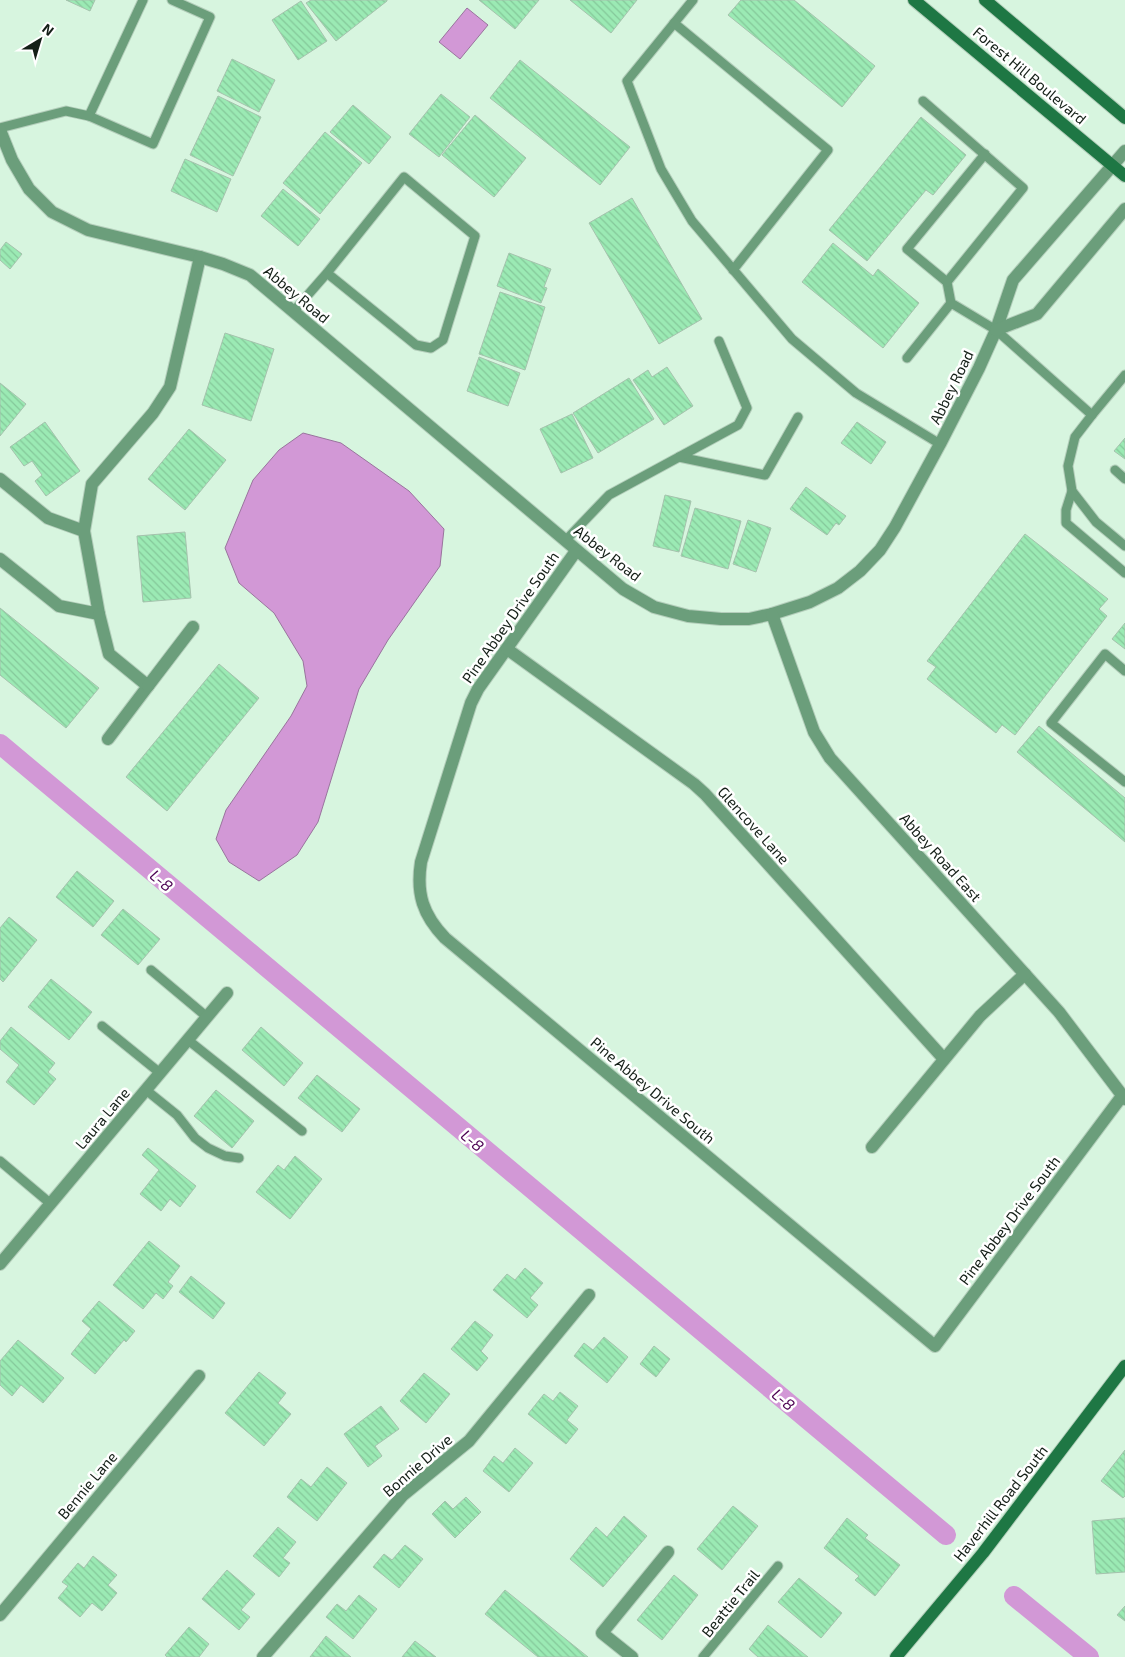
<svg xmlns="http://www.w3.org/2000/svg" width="1125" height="1657" font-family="'Exo 2',sans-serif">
<defs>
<pattern id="building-back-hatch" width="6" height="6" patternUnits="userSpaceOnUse" patternTransform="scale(1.25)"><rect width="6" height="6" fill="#9beab4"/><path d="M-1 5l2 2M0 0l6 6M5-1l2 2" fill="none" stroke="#85c89a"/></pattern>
</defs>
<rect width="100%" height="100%" fill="#d7f5df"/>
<g fill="#d298d6" stroke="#99749d">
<path d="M467 8 488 25 460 59 439 42Z"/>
<path d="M303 433 341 443 409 491 444 529 440 566 388 640 359 689 318 822 297 855 259 881 229 862 216 839 226 810 291 716 307 686 303 661 274 613 239 583 225 548 253 480 279 450Z"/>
</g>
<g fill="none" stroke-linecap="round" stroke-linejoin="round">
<g stroke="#d298d6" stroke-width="20">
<path d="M0 744 946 1535"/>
<path d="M1014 1596 1089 1657"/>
</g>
</g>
<g fill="url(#building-back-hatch)" stroke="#a5c2ad">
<path d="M66 0H95L90 11Z"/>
<path d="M311 0H387V1L336 41 306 3Z"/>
<path d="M479 0H539L515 29Z"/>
<path d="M570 0H637L611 33Z"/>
<path d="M741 0H794L875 66 842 107 728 15Z"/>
<path d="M301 1 327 41 298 60 272 20Z"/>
<path d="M232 59 275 80 259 112 217 91Z"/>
<path d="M520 60 630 147 600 185 490 98Z"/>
<path d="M441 94 470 117 439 157 409 134Z"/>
<path d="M218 96 261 117 233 176 190 155Z"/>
<path d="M353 105 391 137 369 164 330 132Z"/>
<path d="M475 115 526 158 494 197 442 155Z"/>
<path d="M921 117 966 155 933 195 926 190 867 261 829 230Z"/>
<path d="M325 132 362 163 320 214 283 183Z"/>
<path d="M185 159 231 179 217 212 171 191Z"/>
<path d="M283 189 320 219 298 246 261 216Z"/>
<path d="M632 198 702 319 659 344 589 223Z"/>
<path d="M6 242 22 254 10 269 0 260V250Z"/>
<path d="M833 243 873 276 878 269 919 303 883 348 802 282Z"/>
<path d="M509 253 551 269 544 287 547 288 541 303 497 286Z"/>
<path d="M500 292 545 307 525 370 479 354Z"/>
<path d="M225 333 274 349 251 421 202 405Z"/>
<path d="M479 357 520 373 508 406 467 391Z"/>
<path d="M667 367 693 406 664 425 633 380 648 370 652 377Z"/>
<path d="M629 378 654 419 598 453 573 413Z"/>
<path d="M0 383 26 404 0 436Z"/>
<path d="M572 414 593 458 561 473 540 429Z"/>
<path d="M45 422 80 471 46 496 35 481 42 475 32 461 24 466 10 447Z"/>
<path d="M857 422 886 442 871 464 841 443Z"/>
<path d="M189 429 226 460 185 510 148 479Z"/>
<path d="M1125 438V459L1114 451Z"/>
<path d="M806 487 846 516 839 525 836 523 827 535 790 509Z"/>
<path d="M665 495 691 501 679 552 653 546Z"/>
<path d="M695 508 741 521 728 569 681 556Z"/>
<path d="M748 520 771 528 756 572 733 564Z"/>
<path d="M185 532 191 598 143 602 137 536Z"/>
<path d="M1025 534 1108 599 1099 609 1107 616 1015 735 1002 725 996 733 927 679 936 667 927 661Z"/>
<path d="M0 608 99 688 66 728 0 675Z"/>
<path d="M1125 623V649L1112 639Z"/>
<path d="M219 664 259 698 167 811 126 777Z"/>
<path d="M1039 726 1125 798V842L1017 752Z"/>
<path d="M77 871 114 901 93 927 56 897Z"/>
<path d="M123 909 160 939 138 965 101 935Z"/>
<path d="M9 917 37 940 3 982 0 979V928Z"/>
<path d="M51 979 92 1012 69 1040 28 1007Z"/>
<path d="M11 1027 55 1063 48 1072 56 1079 34 1105 6 1082 19 1065 0 1049V1041Z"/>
<path d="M261 1027 303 1063 284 1086 242 1050Z"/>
<path d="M317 1075 360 1109 342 1132 298 1098Z"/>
<path d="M216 1090 254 1121 232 1148 194 1116Z"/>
<path d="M148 1148 196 1186 180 1207 170 1199 161 1211 140 1194 159 1170 142 1155Z"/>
<path d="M295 1156 322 1179 290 1219 256 1192 278 1165 284 1170Z"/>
<path d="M149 1241 180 1266 168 1282 173 1286 163 1299 156 1293 143 1309 113 1285Z"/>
<path d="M525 1268 543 1283 530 1298 538 1305 527 1318 493 1290 507 1274 515 1280Z"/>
<path d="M191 1276 225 1303 213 1319 179 1292Z"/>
<path d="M99 1301 135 1331 126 1342 124 1340 95 1374 71 1354 91 1329 82 1321Z"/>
<path d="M475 1321 493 1335 481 1351 488 1358 477 1371 451 1349Z"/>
<path d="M604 1337 628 1357 607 1383 574 1356 584 1343 593 1350Z"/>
<path d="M18 1340 64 1378 43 1403 21 1385 12 1396 0 1385V1361Z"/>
<path d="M654 1346 670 1359 656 1377 640 1364Z"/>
<path d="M259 1372 286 1393 278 1403 291 1414 264 1446 225 1413Z"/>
<path d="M424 1373 450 1394 426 1423 400 1401Z"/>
<path d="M560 1392 578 1406 567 1420 578 1429 566 1444 528 1414 544 1394 553 1401Z"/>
<path d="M381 1406 399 1429 375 1446 382 1456 368 1467 344 1434Z"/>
<path d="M515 1448 533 1463 509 1492 483 1471 494 1456 503 1463Z"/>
<path d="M1125 1450V1496L1123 1498 1101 1481Z"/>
<path d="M327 1467 347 1483 317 1521 287 1497 301 1479 311 1487Z"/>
<path d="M466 1497 481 1512 455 1538 432 1514 445 1501 453 1509Z"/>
<path d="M733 1506 758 1526 722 1570 697 1549Z"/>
<path d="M624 1516 647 1536 603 1587 570 1559 596 1527 607 1537Z"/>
<path d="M847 1518 868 1535 865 1538 900 1565 875 1596 855 1580 859 1576 824 1548Z"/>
<path d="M1125 1518V1572L1096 1574 1092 1521Z"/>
<path d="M278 1527 296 1542 283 1558 290 1563 279 1577 253 1556Z"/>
<path d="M405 1545 423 1559 399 1588 373 1567 384 1554 392 1560Z"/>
<path d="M93 1556 117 1575 108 1585 117 1593 102 1611 92 1603 80 1617 58 1598 68 1586 62 1582 78 1563 84 1568Z"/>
<path d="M227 1570 255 1594 241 1610 250 1617 239 1630 202 1599Z"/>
<path d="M674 1575 698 1595 662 1640 637 1620Z"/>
<path d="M799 1578 842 1613 821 1638 778 1602Z"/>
<path d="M505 1590 588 1657H538L485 1614Z"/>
<path d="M359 1595 377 1609 353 1639 326 1617 337 1604 346 1611Z"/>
<path d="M1125 1606V1621L1117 1615Z"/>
<path d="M768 1625 808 1657H758L749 1649Z"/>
<path d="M189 1627 209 1644 199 1657H167L165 1655Z"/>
<path d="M326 1636 351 1657H310Z"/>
<path d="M415 1641 436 1657H402Z"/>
</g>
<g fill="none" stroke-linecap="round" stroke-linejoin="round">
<defs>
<g id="lane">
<path d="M143 0 89 116 153 144 210 17 172 0"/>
<path d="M693 0 627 81 661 169 692 221 792 339 856 393 940 444"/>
<path d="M674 23 828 150 733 270"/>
<path d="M923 101 1023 188 947 282 951 303"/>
<path d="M0 128 66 111 89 116"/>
<path d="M947 282 907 249 985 154"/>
<path d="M293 312 327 273 404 177 475 236 443 340 431 348 416 345 327 273"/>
<path d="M907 358 951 303 996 330 1092 415 1125 375"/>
<path d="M1092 415 1075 437 1068 466 1072 491 1096 522 1125 546"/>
<path d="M679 457 765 475 798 417"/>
<path d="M1115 470 1125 479"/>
<path d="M1072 491 1066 510V523L1125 573"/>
<path d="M565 541 609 495 738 425 747 408 719 341"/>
<path d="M1125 671 1105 654 1051 723 1125 782"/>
<path d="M151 970 207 1017"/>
<path d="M102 1026 160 1073"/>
<path d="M188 1040 302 1131"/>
<path d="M146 1090 177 1115 195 1138 208 1148 225 1156 239 1158"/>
<path d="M0 1161 51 1204"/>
<path d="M703 1657 778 1566"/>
</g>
<g id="street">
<path d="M0 130 12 160 29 189 52 212 88 230 200 257 223 264 250 275 623 589 654 607 688 616 721 619H749L772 614 810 602 838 588 860 571 880 550 895 527 940 444 979 368 996 330 1013 280 1125 151"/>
<path d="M996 330 1037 314 1125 209"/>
<path d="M0 479 48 518 84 531"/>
<path d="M576 551 478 689 471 703 421 862C416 894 423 915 445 938L935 1346 1122 1096"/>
<path d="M0 559 59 606 99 614 84 531 92 484 153 413 170 387 200 257"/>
<path d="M99 614 109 654 148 686 108 739"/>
<path d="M772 614 814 732 830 758 1059 1012 1125 1099"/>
<path d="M507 649 694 784 705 794 944 1059"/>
<path d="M148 686 193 627"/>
<path d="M872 1147 980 1016 1025 974"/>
<path d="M0 1264 227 993"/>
<path d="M0 1615 199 1376"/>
<path d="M263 1657 403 1495 469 1441 589 1295"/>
<path d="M632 1657 602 1633 668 1552"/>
</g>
<g id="secondary">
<path d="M914 0 1125 176"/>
<path d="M985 0 1125 118"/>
<path d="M896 1657 983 1553 1125 1366"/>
</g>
</defs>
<use href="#lane" stroke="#b4cebb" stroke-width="11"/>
<use href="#street" stroke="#b4cebb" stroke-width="14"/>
<use href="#secondary" stroke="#b4cebb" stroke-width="14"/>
<use href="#lane" stroke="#6b9e7b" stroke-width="9"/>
<use href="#street" stroke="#6b9e7b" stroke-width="12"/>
<use href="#secondary" stroke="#1e7744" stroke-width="12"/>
</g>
<g text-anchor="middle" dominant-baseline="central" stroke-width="5" stroke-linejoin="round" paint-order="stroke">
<g font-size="15" fill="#141f17" stroke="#fff">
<text transform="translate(1030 75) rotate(40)">Forest Hill Boulevard</text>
<text transform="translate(297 294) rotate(40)">Abbey Road</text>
<text transform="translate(951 387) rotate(-64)">Abbey Road</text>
<text transform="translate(608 553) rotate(38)">Abbey Road</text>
<text transform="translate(510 617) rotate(-55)">Pine Abbey Drive South</text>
<text transform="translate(754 825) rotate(48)">Glencove Lane</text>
<text transform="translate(941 857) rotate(48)">Abbey Road East</text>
<text transform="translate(653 1090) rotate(40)">Pine Abbey Drive South</text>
<text transform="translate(102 1118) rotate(-50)">Laura Lane</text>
<text transform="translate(1009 1220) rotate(-53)">Pine Abbey Drive South</text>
<text transform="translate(417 1465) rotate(-41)">Bonnie Drive</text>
<text transform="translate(87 1485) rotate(-50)">Bennie Lane</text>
<text transform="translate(1000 1503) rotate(-52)">Haverhill Road South</text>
<text transform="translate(730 1603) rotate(-51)">Beattie Trail</text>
</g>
<g font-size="16" font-style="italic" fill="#4c0152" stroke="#fff">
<text transform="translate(162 880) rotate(40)">L-8</text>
<text transform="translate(473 1140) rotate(40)">L-8</text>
<text transform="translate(784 1399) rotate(40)">L-8</text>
</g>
</g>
<g transform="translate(40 40) rotate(38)" stroke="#ffffff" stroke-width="4" paint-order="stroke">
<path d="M0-4L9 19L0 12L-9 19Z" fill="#141f17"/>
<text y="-8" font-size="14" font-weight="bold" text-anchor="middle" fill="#141f17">N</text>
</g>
</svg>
